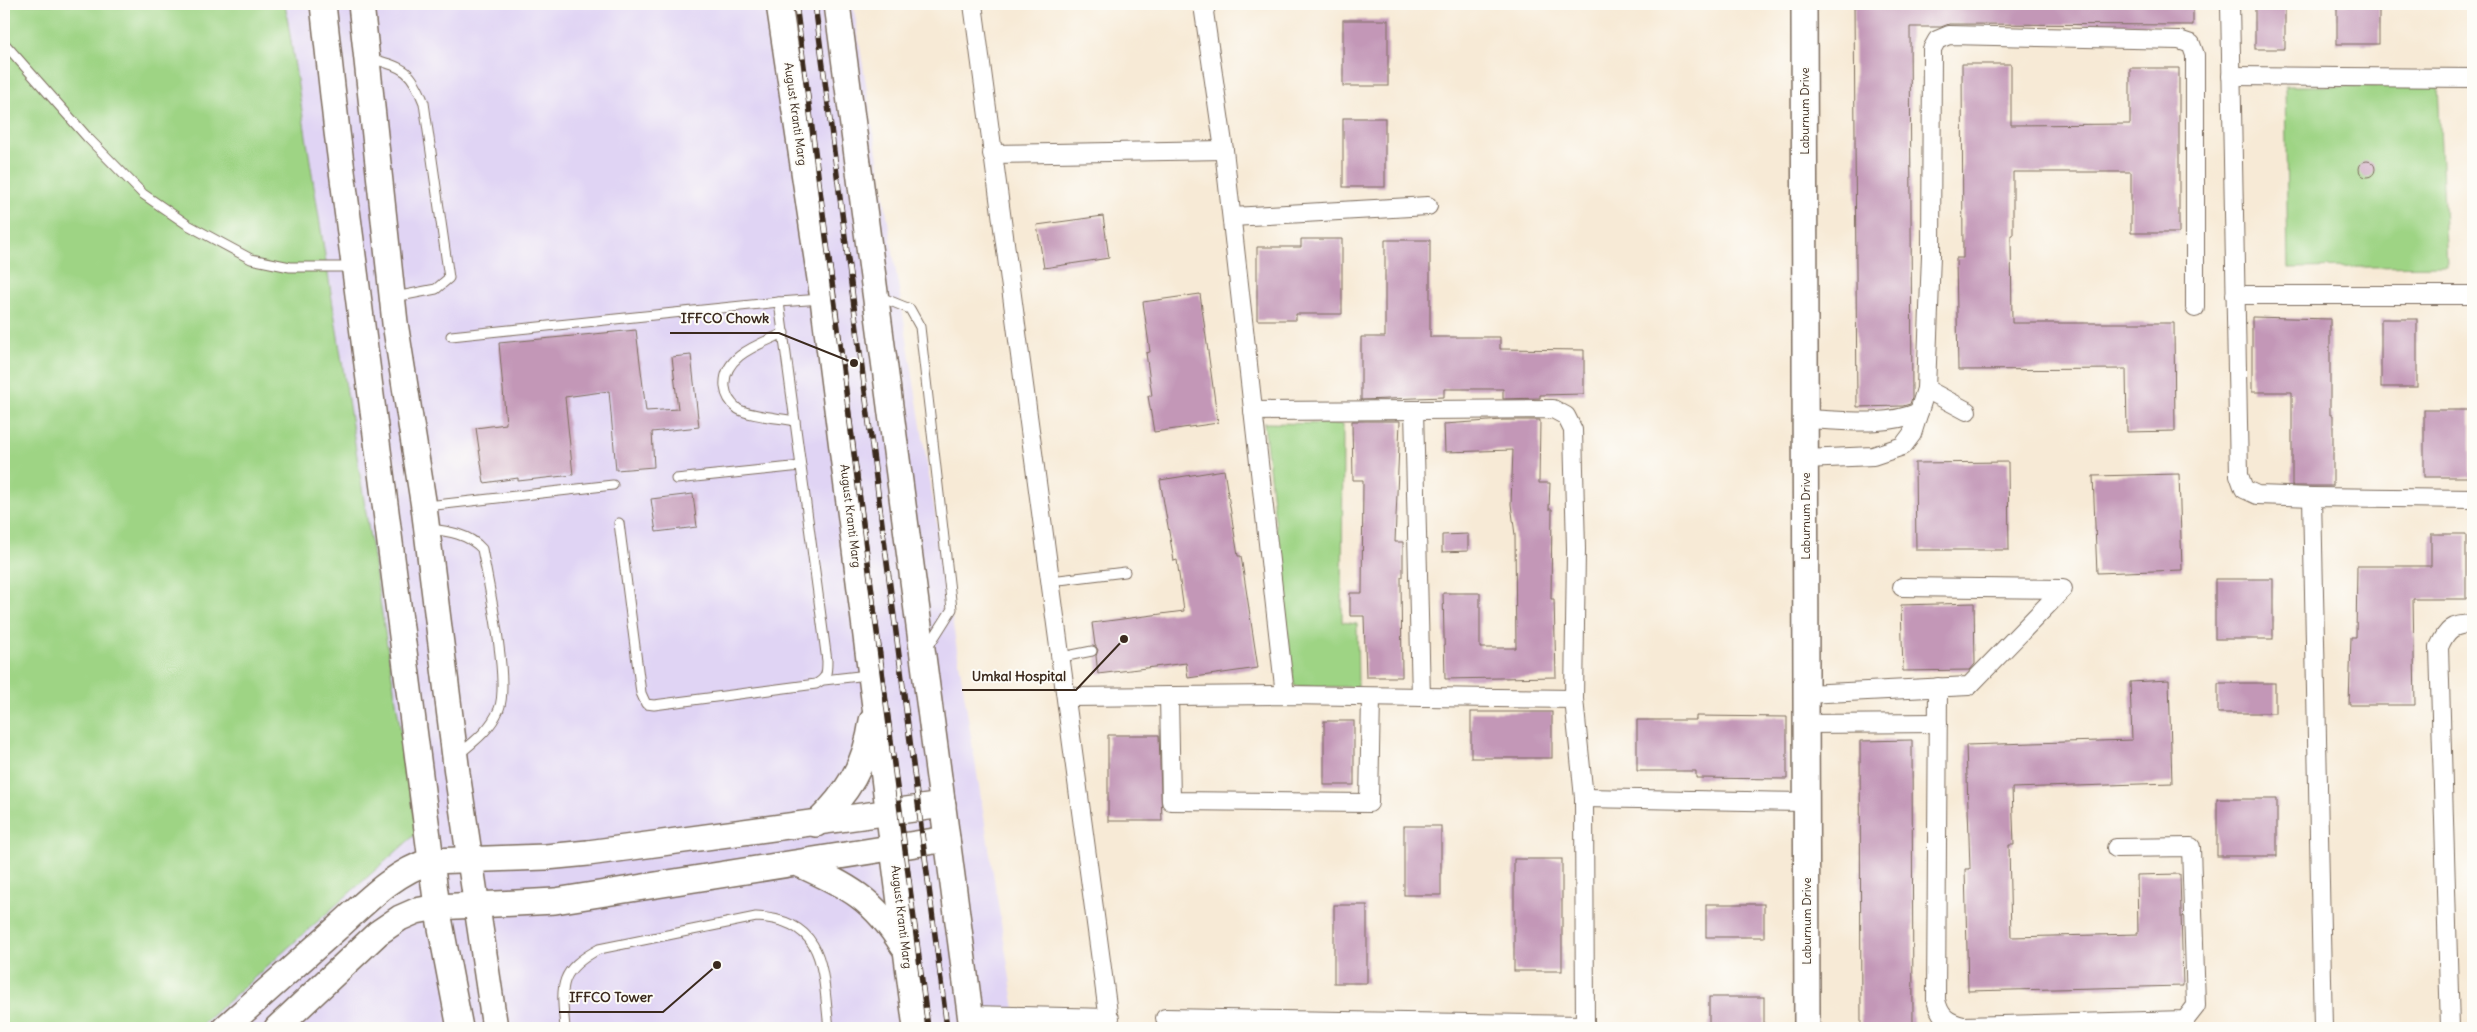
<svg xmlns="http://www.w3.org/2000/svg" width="2477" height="1032" font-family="Delius,sans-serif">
<rect width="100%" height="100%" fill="#fdfcf7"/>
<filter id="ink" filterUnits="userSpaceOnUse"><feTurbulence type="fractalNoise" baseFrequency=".02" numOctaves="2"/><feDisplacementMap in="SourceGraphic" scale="10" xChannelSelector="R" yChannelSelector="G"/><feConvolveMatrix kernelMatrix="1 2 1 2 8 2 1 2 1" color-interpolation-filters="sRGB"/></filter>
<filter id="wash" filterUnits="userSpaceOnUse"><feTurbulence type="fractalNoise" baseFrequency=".0096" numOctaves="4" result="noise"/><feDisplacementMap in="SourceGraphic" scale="20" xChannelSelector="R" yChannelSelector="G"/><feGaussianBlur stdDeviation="1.12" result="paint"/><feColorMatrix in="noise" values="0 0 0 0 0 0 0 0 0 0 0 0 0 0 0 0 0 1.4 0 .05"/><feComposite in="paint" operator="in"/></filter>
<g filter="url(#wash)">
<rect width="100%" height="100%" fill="#f7ead6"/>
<path fill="#e0d4f4" d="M4 4H853L1018 1028H4Z"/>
<g fill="#9ed484" stroke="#6c7f51">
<path d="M4 4H285L417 833 198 1028H4Z"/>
<path d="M2285 86H2438L2447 266 2288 268Z"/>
<path d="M1264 423 1343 424 1342 622 1357 624 1358 687 1294 686Z"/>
</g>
<g id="blocks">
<g fill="#c397b7">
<path d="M1854 4H2193V25L1949 24 1941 27H1910L1912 398 1910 404 1903 406 1857 407Z"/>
<rect x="2255" y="4" width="30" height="45"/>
<rect x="2337" y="4" width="42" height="40"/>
<rect x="1343" y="20" width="45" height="66"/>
<path d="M1962 64H2011V125L2130 124V68H2179V233H2131V172H2013V235H2011L2012 323H2174L2175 431 2127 432 2126 369 1958 370 1956 258H1963Z"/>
<rect x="1343" y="118" width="42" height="69"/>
<circle cx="2367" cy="169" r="8"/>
<path d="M1103 216 1109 258 1044 268 1037 225Z"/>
<path d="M1301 239H1342V314H1296V320H1257V247H1301Z"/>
<path d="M1385 240H1430V337H1500V349L1584 350V394L1540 395V398L1503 399V389H1444V397L1361 400V337H1385Z"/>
<path d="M1200 294 1218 423 1154 432 1148 396H1152L1146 353 1150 352 1143 302Z"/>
<path d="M2252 317 2330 319V415H2333V486H2292V392H2252Z"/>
<rect x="2381" y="319" width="36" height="68"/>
<path d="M636 330 646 411 678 409 672 357 691 355 699 427 652 432 654 467 616 470 609 391 565 397 573 475 518 481V478L484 483 476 428 506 424 499 343Z"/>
<rect x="2424" y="410" width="46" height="67"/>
<path d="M1503 420H1540L1539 483H1550L1549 509H1552L1551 599H1554L1556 677 1445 679 1443 593H1480V648H1516L1515 535 1511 504 1513 450 1445 452 1444 424Z"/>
<path d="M1352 421H1400L1395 542H1403V577H1401L1402 677H1366L1364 616H1350V593H1362L1363 480H1353Z"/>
<path d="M2008 462 2009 550H1916L1915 463Z"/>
<path d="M1224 470 1238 556H1241L1258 668 1188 678 1186 663 1098 674 1096 656 1098 650 1095 645 1092 623 1184 611 1177 560 1174 561 1160 480Z"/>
<path d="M2179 474 2182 570 2097 573 2093 476Z"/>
<path d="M693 494 697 527 656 532 651 499Z"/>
<path d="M1468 534V551L1442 552V535Z"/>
<path d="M2431 534H2466V599H2413L2415 705H2349L2351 637H2356L2357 566H2431Z"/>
<rect x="2215" y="579" width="58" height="60"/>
<path d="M1974 603 1975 664 1970 670 1903 671 1901 605Z"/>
<path d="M2169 680 2172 783 2012 788 2014 845H2009L2011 937 2138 934 2137 875 2180 874 2183 986 1968 991 1965 869H1970L1966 745 2132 740 2130 682Z"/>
<rect x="2218" y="683" width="57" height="30"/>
<rect x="1471" y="712" width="81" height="46"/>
<path d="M1696 716 1787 717V779L1696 778V771H1637V720H1696Z"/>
<rect x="1324" y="721" width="30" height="64"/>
<path d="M1108 735H1159L1162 821H1108Z"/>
<path d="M1912 740 1913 1028H1861L1860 741Z"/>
<rect x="2217" y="799" width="60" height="57"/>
<rect x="1404" y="826" width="37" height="69"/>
<rect x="1514" y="859" width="48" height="112"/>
<rect x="1706" y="904" width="58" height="33"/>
<rect x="1334" y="905" width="33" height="78"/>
<rect x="1709" y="997" width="55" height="31"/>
</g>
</g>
</g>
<g filter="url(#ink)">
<use href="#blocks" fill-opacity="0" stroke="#7d6d5e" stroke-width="1"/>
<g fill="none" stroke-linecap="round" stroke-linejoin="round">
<defs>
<g id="lane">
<path d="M4 43 88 138 143 194 188 225 251 259 290 267H353"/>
<path d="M370 58C404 68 411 69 424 103L449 278 436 289 395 297"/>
<path d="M878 296 910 309 920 327 952 609 928 647"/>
<path d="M784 333C761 344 722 355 725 387 726 396 730 403 738 409 749 416 781 418 795 421"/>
<path d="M451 336 779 302 822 299"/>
<path d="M676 479 801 466"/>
<path d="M427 506 613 485"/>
<path d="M619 523 641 693 646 704 654 705 816 684C827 678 827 673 827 661L779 302"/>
<path d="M429 529C448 531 469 534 482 549 488 581 510 682 499 709 491 729 475 741 459 754"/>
<path d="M1051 581 1125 572"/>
<path d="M1062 657 1092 651"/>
<path d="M824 680 868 675"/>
<path d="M565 1028C561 985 558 971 599 949L756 917C828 920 822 972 829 1028"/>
</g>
<g id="street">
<path d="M973 4 1110 1028"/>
<path d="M1207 4 1204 12 1224 150 1285 695"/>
<path d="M2230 4 2239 475 2244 489 2257 495 2312 497"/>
<path d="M2231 76 2473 78"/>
<path d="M992 154 1224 150"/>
<path d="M1232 217 1428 206"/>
<path d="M2235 295H2473"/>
<path d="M1926 389 1967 411"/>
<path d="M1414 410 1421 697"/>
<path d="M1253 411 1553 409 1566 416 1573 430 1576 549 1574 699 1584 798 1585 1028"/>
<path d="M1805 419C1842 420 1884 427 1919 412"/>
<path d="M1805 459 1873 456 1903 446 1912 434 1926 389 1931 255 1932 49 1937 40 1949 35 2179 40 2191 44 2195 55V308"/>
<path d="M1938 687 1936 1000C1940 1017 1947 1022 1963 1026L2185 1020 2196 1006 2191 847 2116 848"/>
<path d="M1806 694 1969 686 2063 589 1902 587"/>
<path d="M1169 696 1171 801 1369 803 1371 697"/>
<path d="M1068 697 1285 695 1574 699"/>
<path d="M1806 724 1938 723"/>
<path d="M1584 798 1806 802"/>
<path d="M971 1015 1110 1018"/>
<path d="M1165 1018 1585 1025"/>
<path d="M2323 1028 2312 497 2473 499"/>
<path d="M2450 1028 2439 647C2447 629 2453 624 2473 624"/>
</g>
<g id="secondary">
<path d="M323 4 337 132 437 907 460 1028"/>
<path d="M361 4 395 323 424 507 457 773 495 1028"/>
<path d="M779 4 823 299 916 1028"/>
<path d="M837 4 972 1028"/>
<path d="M1804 4 1807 1028"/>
<path d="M816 824C847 794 866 765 872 721"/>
<path d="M799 864C848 886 874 899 903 946"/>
<path d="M225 1028C262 995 299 962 336 929 365 903 394 872 431 861L546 857 588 853 943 805"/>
<path d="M277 1028 378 933 400 918 416 911 437 907 555 901 947 839"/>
</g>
</defs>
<use href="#lane" stroke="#7d6d5e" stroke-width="11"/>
<use href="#street" stroke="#7d6d5e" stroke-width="20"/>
<use href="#secondary" stroke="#7d6d5e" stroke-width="28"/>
<use href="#lane" stroke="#fff" stroke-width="9"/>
<use href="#street" stroke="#fff" stroke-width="18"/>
<use href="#secondary" stroke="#fff" stroke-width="25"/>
<defs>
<g id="rail">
<path d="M796 4 928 1028"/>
<path d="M815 4 947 1028"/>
</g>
</defs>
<use href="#rail" stroke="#3b2a1e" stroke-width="5.5"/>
<use href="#rail" stroke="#fdfcf7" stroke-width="4" stroke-dasharray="11" stroke-linecap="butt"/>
</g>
</g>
<g text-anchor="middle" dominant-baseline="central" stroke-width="4" stroke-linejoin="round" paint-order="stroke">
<g font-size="12" fill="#3b2a1e" stroke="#fdfcf7">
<text transform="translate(1804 111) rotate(-90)">Laburnum Drive</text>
<text transform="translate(796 114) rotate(82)">August Kranti Marg</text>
<text transform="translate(851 516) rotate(83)">August Kranti Marg</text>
<text transform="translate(1805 516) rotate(-90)">Laburnum Drive</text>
<text transform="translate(902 917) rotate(83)">August Kranti Marg</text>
<text transform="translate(1806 921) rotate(-90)">Laburnum Drive</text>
</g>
</g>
<path fill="none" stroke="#3b2a1e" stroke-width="2" d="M854 363L779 333H670M1124 639L1076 690H962M717 965L663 1012H559"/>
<g fill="#3b2a1e" stroke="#fdfcf7" stroke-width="2">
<circle cx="854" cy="363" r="5"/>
<circle cx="1124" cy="639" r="5"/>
<circle cx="717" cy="965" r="5"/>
</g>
<g font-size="14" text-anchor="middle" font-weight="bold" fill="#3b2a1e" stroke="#fdfcf7" stroke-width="4" stroke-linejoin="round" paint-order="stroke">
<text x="725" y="323">IFFCO Chowk</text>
<text x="1019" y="681">Umkal Hospital</text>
<text x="611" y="1002">IFFCO Tower</text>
</g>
<rect width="2477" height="1032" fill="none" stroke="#fdfcf7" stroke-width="20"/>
</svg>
